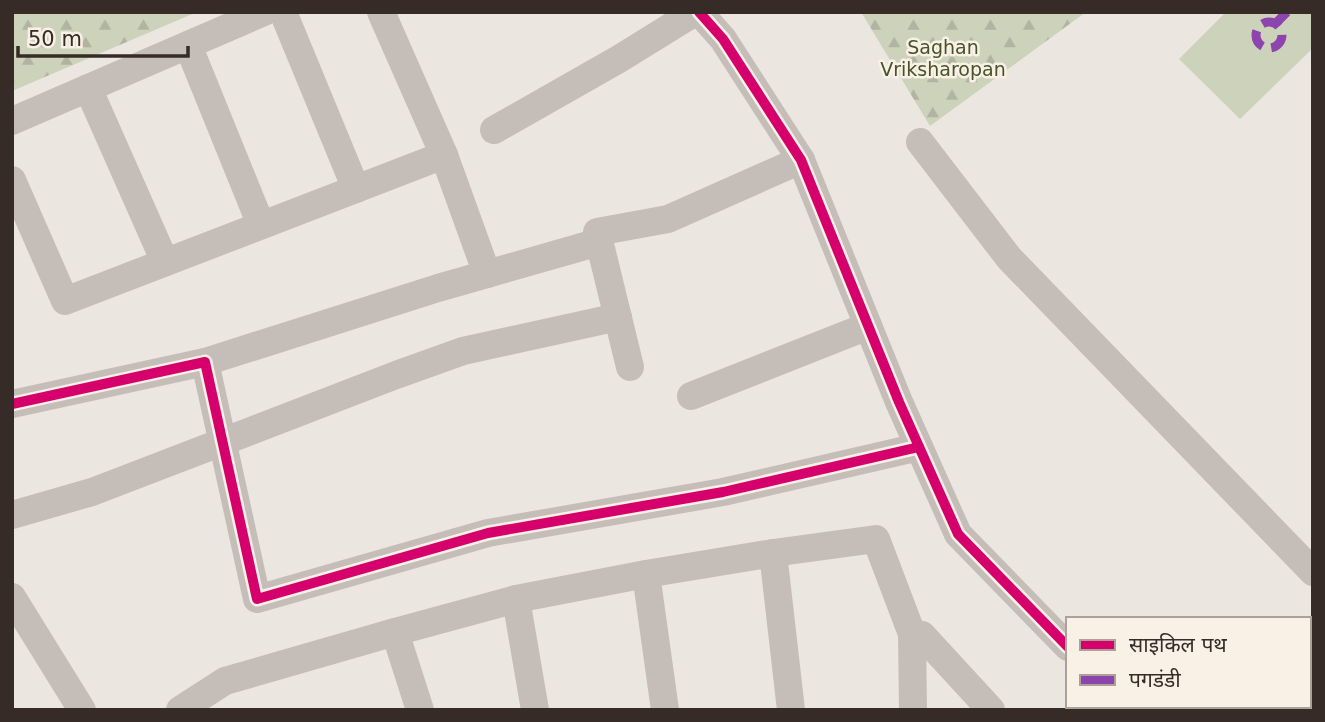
<svg xmlns="http://www.w3.org/2000/svg" width="1325" height="722" font-family="'DejaVu Sans','Noto Sans Devanagari',sans-serif">
<defs>
<pattern id="forest-firs" width="22" height="20" patternUnits="userSpaceOnUse" patternTransform="scale(1.75)"><rect width="22" height="20" fill="#cdd2ba"/><path d="M5 1l3.5 6h-7zM16 11l3.5 6h-7z" fill="#b1b4a0"/></pattern>
</defs>
<rect width="100%" height="100%" fill="#ece6e0"/>
<path fill="#cdd2ba" d="M1226 12H1313V48L1240 119 1179 59Z"/>
<g fill="url(#forest-firs)">
<path d="M12 12H197L12 91Z"/>
<path d="M861 12H1086L930 126Z"/>
</g>
<g fill="none" stroke-linecap="round" stroke-linejoin="round">
<g stroke="#c5beb8" stroke-width="28">
<path d="M283 12 356 189"/>
<path d="M381 12 444 155 487 274"/>
<path d="M699 12 723 39 801 160 899 402 958 534 1068 647"/>
<path d="M188 45 261 225"/>
<path d="M88 88 165 262"/>
<path d="M12 121 264 12"/>
<path d="M494 130 619 59 695 12"/>
<path d="M920 142 1009 258 1313 572"/>
<path d="M12 180 65 301 444 155"/>
<path d="M205 362 438 288 599 242"/>
<path d="M630 367 597 232 668 219 801 160"/>
<path d="M691 396 868 326"/>
<path d="M12 404 205 362 257 599 488 533 723 492 919 447"/>
<path d="M12 515 92 492 396 375 463 351 618 317"/>
<path d="M773 553 876 539 912 634 913 710"/>
<path d="M12 597 82 710"/>
<path d="M395 632 516 599"/>
<path d="M912 634 922 635 991 710"/>
<path d="M1309 677 1313 673"/>
<path d="M1120 706 1123 710"/>
<path d="M180 710 225 681 395 632 420 710"/>
<path d="M535 710 516 599 646 574"/>
<path d="M665 710 646 574 773 553 791 710"/>
<path d="M1283 710 1286 706"/>
</g>
<g stroke="#8e44ad" stroke-width="9" stroke-dasharray="18 9" stroke-linecap="butt">
<circle cx="1269" cy="35" r="13"/>
<path d="M1276 23 1287 12"/>
</g>
<defs>
<g id="cycleway">
<path d="M699 12 723 39 801 160 899 402 958 534 1068 647"/>
<path d="M12 404 205 362 257 599 488 533 723 492 919 447"/>
</g>
</defs>
<use href="#cycleway" stroke="#f9f0e6" stroke-width="15"/>
<use href="#cycleway" stroke="#d6006c" stroke-width="10"/>
</g>
<g text-anchor="middle" dominant-baseline="central" stroke-width="5" stroke-linejoin="round" paint-order="stroke">
<g font-size="19" fill="#46542a" stroke="#f9f0e6">
<text x="943" y="47">Saghan<tspan x="943" dy="22">Vriksharopan</tspan></text>
</g>
</g>
<rect width="1325" height="722" fill="none" stroke="#362b27" stroke-width="28"/>
<rect x="1066" y="617" width="245" height="91" fill="#f9f0e6" stroke="#aba19a" stroke-width="2"/>
<rect x="1080" y="640" width="35" height="10" fill="#d6006c" stroke="#aba19a" stroke-width="2"/>
<text x="1129" y="652" font-size="21" fill="#362b27">साइकिल पथ</text>
<rect x="1080" y="675" width="35" height="10" fill="#8e44ad" stroke="#aba19a" stroke-width="2"/>
<text x="1129" y="687" font-size="21" fill="#362b27">पगडंडी</text>
<path d="M18 46v10h170v-10" fill="none" stroke="#362b27" stroke-width="3.5"/>
<text x="28" y="46" font-size="21" fill="#362b27" stroke="#f9f0e6" stroke-width="5" paint-order="stroke">50 m</text>
</svg>
